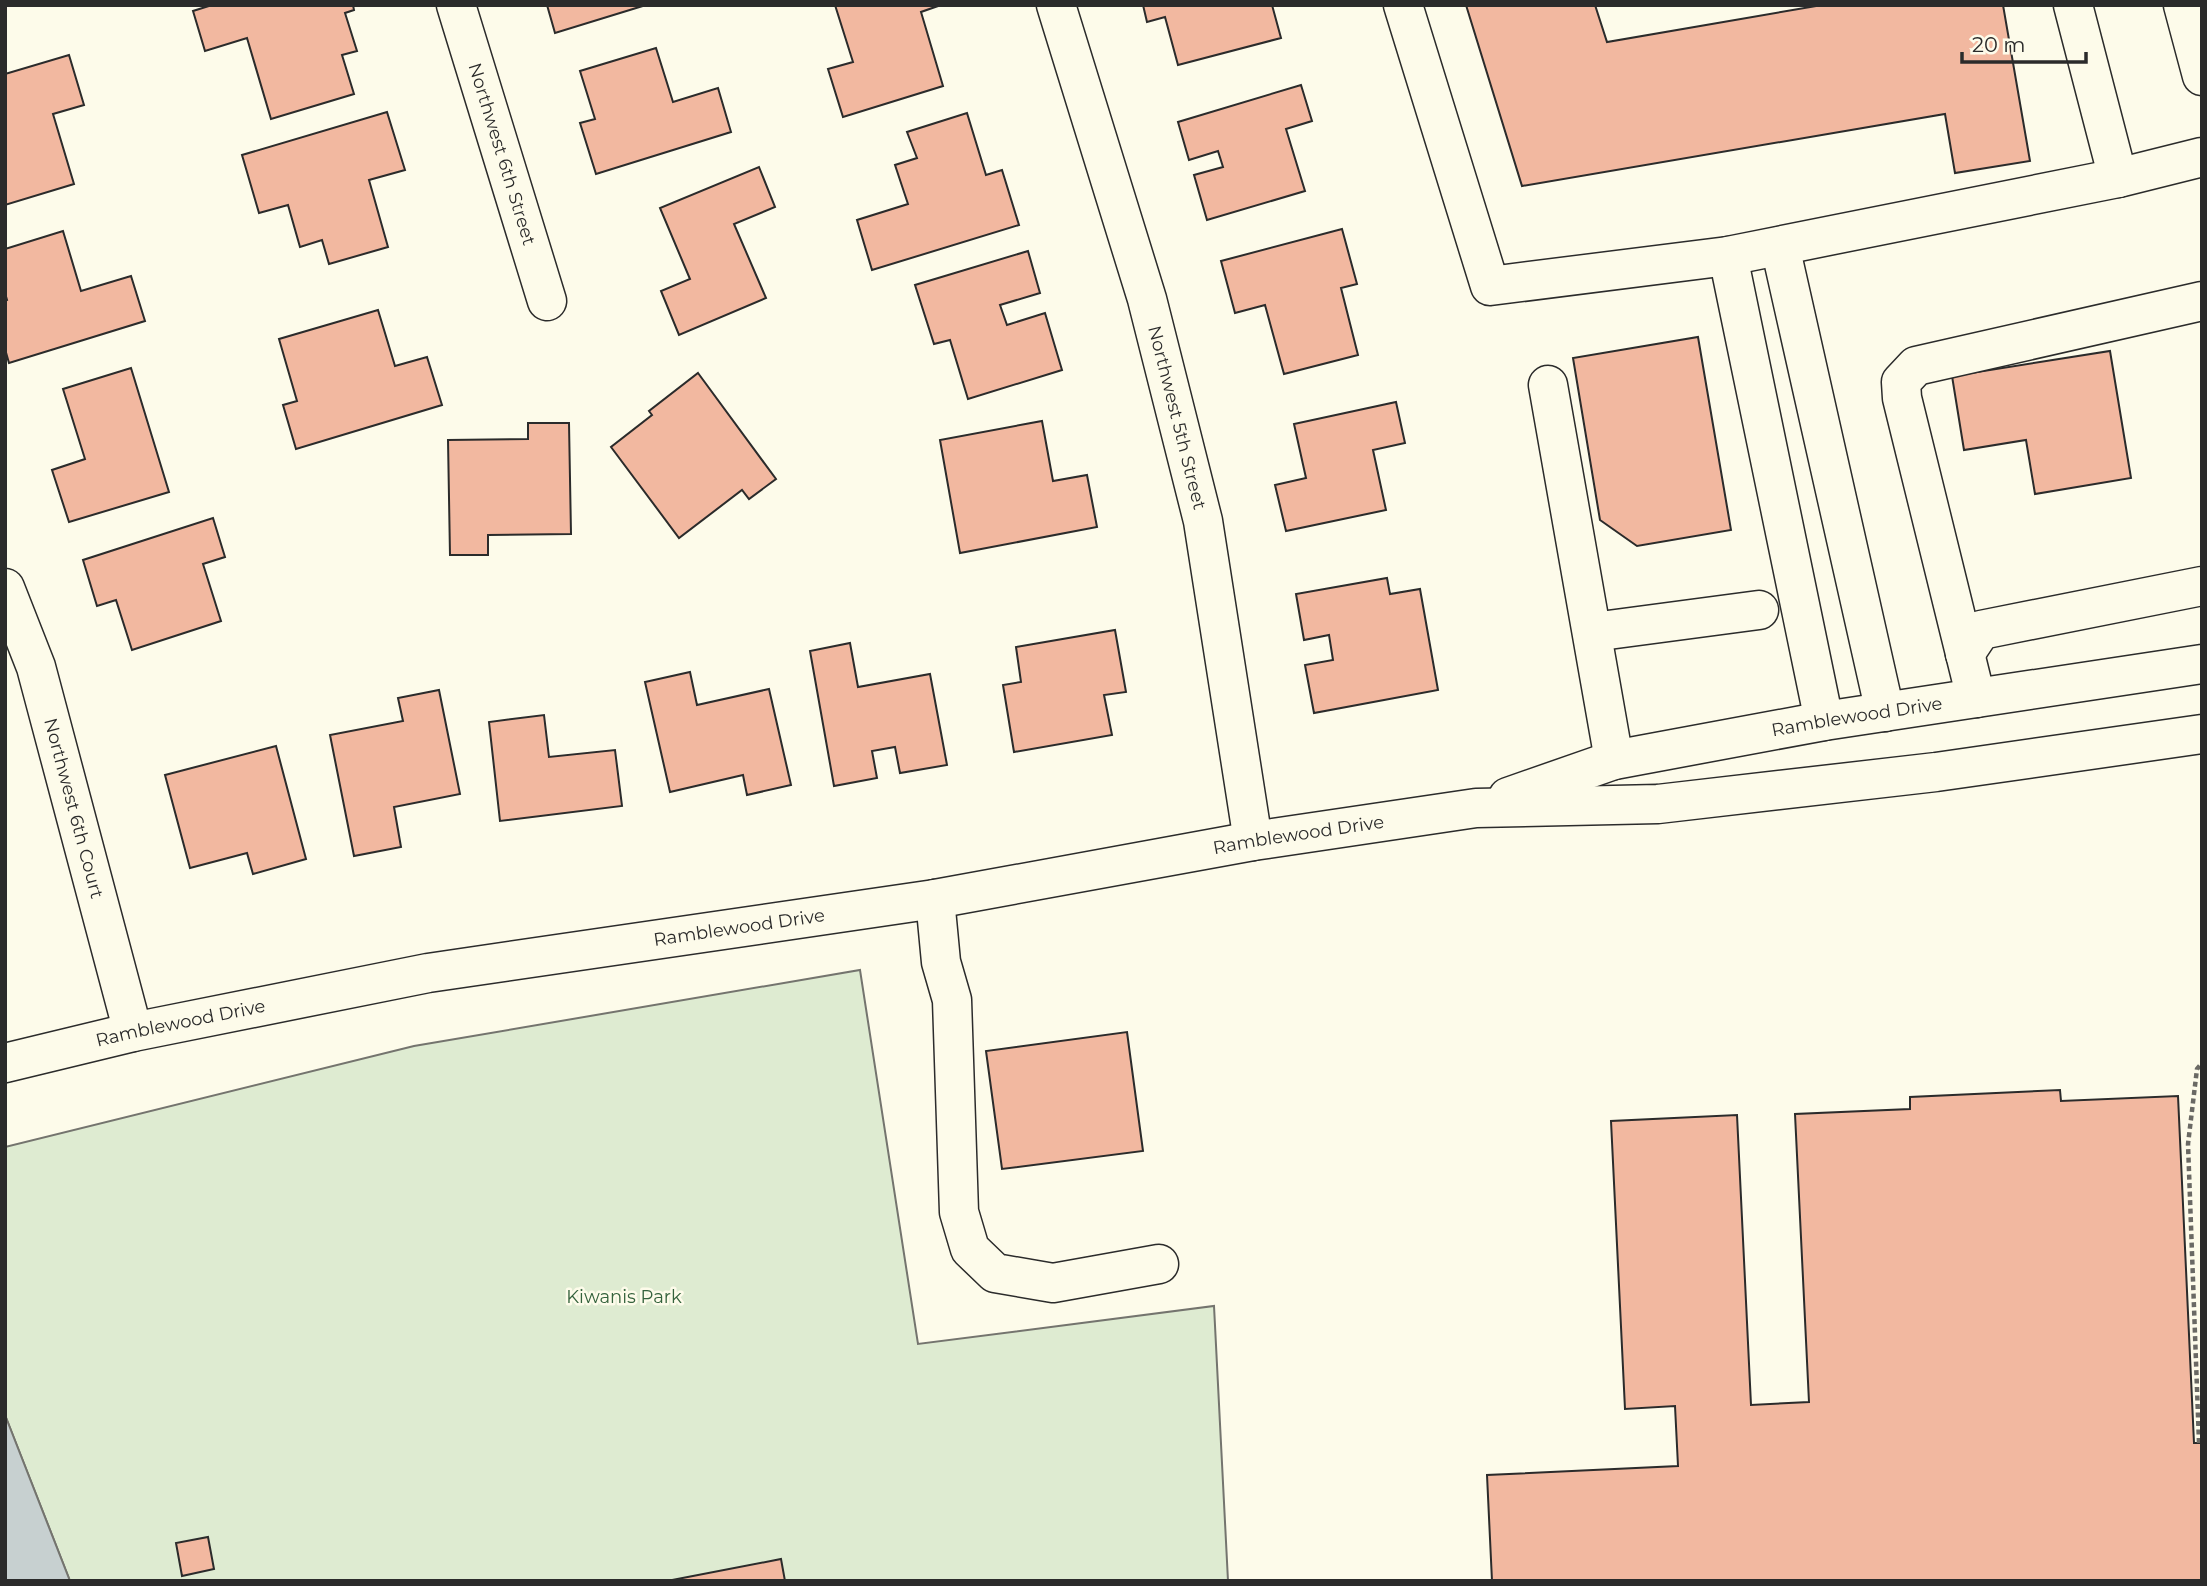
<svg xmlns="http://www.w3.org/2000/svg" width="2207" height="1586" font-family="Montserrat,sans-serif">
<rect width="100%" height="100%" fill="#fdfbea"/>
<path fill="#deebd1" stroke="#74746e" stroke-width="2" d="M860 970 918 1344 1214 1306 1228 1581H70L5 1415V1147L414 1046Z"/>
<path fill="#c7d0d0" stroke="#74746e" stroke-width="2" d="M5 1415 70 1581H5Z"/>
<g fill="#f2b8a0" stroke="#2b2b2b" stroke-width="2">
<path d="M212 5H353L354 10 345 13 357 51 342 55 354 94 271 119 247 38 205 51 193 11Z"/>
<path d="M547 5H646L555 33Z"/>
<path d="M835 5H941L921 12 943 86 843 117 828 69 853 62Z"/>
<path d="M1143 5H1272L1281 38 1178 65 1165 17 1147 22Z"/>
<path d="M1466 5H1595L1607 42 1822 5H2003L2030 161 1955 173 1945 114 1522 186Z"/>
<path d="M656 48 673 102 718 88 731 132 596 174 580 123 595 119 580 71Z"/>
<path d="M69 55 84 105 53 114 74 184 5 205V74Z"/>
<path d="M1301 85 1312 121 1286 129 1305 191 1207 220 1194 175 1223 167 1218 151 1189 160 1178 122Z"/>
<path d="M387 112 405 170 369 180 388 247 329 264 322 240 300 247 288 205 259 213 242 155Z"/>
<path d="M967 113 986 175 1002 170 1019 225 872 270 857 220 908 204 895 165 917 158 907 132Z"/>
<path d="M759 167 775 207 734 224 766 298 679 335 661 291 690 279 660 208Z"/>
<path d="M1342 229 1357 284 1341 288 1358 355 1284 374 1265 305 1235 313 1221 261Z"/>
<path d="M63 231 81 291 131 276 145 321 9 363 5 349V301L7 300 5 293V249Z"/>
<path d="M1028 251 1040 293 1000 305 1007 325 1045 313 1062 370 968 399 950 340 934 344 915 285Z"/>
<path d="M378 310 395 366 427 357 442 405 296 449 283 405 297 401 279 339Z"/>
<path d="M1698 337 1731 530 1637 546 1600 520 1573 358Z"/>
<path d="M2110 351 2131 478 2035 494 2026 440 1964 450 1952 376Z"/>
<path d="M131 368 169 492 69 522 52 470 85 459 63 389Z"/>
<path d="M698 373 776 479 749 499 742 490 679 538 611 447 652 415 649 411Z"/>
<path d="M1396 402 1405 443 1373 450 1386 510 1286 531 1275 485 1306 478 1294 424Z"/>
<path d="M1042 421 1053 481 1087 475 1097 527 960 553 940 440Z"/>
<path d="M528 423H569L571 534 488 535V555H450L448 440 528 439Z"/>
<path d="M213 518 225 557 203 564 221 621 132 650 116 600 97 606 83 560Z"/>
<path d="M1387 578 1390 594 1420 589 1438 690 1314 713 1305 665 1333 660 1329 635 1304 640 1296 594Z"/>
<path d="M1115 630 1126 692 1104 695 1112 735 1014 752 1003 685 1021 682 1016 647Z"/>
<path d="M850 643 858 687 930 674 947 765 900 773 895 747 872 751 877 778 834 786 810 651Z"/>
<path d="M690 672 697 705 769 689 791 785 747 795 743 775 670 792 645 682Z"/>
<path d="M439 690 460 794 394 807 401 847 354 856 330 735 403 721 398 698Z"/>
<path d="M544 715 549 757 615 750 622 806 500 821 489 722Z"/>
<path d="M276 746 306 859 253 874 247 853 190 868 165 775Z"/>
<path d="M1127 1032 1143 1151 1002 1169 986 1051Z"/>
<path d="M2060 1090 2061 1101 2178 1096 2194 1443H2202V1581H1492L1487 1475 1678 1466 1675 1406 1625 1409 1611 1121 1737 1115 1751 1405 1809 1402 1795 1114 1910 1109V1097Z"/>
<path d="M208 1537 214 1569 182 1576 176 1543Z"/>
<path d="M781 1559 785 1581H667Z"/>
</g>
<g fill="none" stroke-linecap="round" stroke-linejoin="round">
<defs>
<g id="minor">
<path id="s1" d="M456 5 547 301"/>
<path id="s2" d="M1056 5 1147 299 1203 521 1253 841"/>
<path d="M1403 5 1490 286 1728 256 2118 178 2202 157"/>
<path d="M2073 5 2118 178"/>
<path d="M2183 5 2202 76"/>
<path d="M1780 246 1885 712"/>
<path d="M1728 256 1824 721"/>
<path d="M1548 385 1614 760"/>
<path id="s3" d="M5 588 36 667 133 1032"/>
<path d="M1593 632 1759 610"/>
<path d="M1965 654 1981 630 2202 586"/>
<path d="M1976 698 1902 398 1901 382 1916 366 2202 301"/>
<path id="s4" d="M1508 797 1614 760 1824 721 2202 664"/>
<path d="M935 899 941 962 952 1000 959 1212 970 1249 995 1273 1053 1283 1159 1264"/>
<path id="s5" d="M5 1063 133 1032 428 973 935 899 1253 841 1476 808 1658 804 1936 772 2202 734"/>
</g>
</defs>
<use href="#minor" stroke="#2b2b2b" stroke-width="41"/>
<path stroke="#6a6964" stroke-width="4.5" stroke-dasharray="5 3.5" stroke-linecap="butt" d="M2199 1443 2188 1144 2197 1069 2202 1063"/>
<use href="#minor" stroke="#fdfbea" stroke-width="38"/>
</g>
<g text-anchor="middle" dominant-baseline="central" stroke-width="5" stroke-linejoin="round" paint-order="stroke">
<g font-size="18" fill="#2b2b2b" stroke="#fdfbea">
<text stroke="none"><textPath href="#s1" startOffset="156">Northwest 6th Street</textPath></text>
<text stroke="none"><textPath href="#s2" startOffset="430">Northwest 5th Street</textPath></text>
<text stroke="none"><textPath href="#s4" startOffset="359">Ramblewood Drive</textPath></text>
<text stroke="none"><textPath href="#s3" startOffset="231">Northwest 6th Court</textPath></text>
<text stroke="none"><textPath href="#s5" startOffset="1314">Ramblewood Drive</textPath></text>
<text stroke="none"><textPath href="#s5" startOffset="747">Ramblewood Drive</textPath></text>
<text stroke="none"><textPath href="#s5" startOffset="180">Ramblewood Drive</textPath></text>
</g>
<g font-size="18" fill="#34623c" stroke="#fdfbea">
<text x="624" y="1297">Kiwanis Park</text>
</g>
</g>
<rect width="2207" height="1586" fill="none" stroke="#2b2b2b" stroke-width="14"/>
<path d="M1962 52v10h124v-10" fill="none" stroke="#2b2b2b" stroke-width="3.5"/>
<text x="1972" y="52" font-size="21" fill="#2b2b2b" stroke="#fdfbea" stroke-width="5" paint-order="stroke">20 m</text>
</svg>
